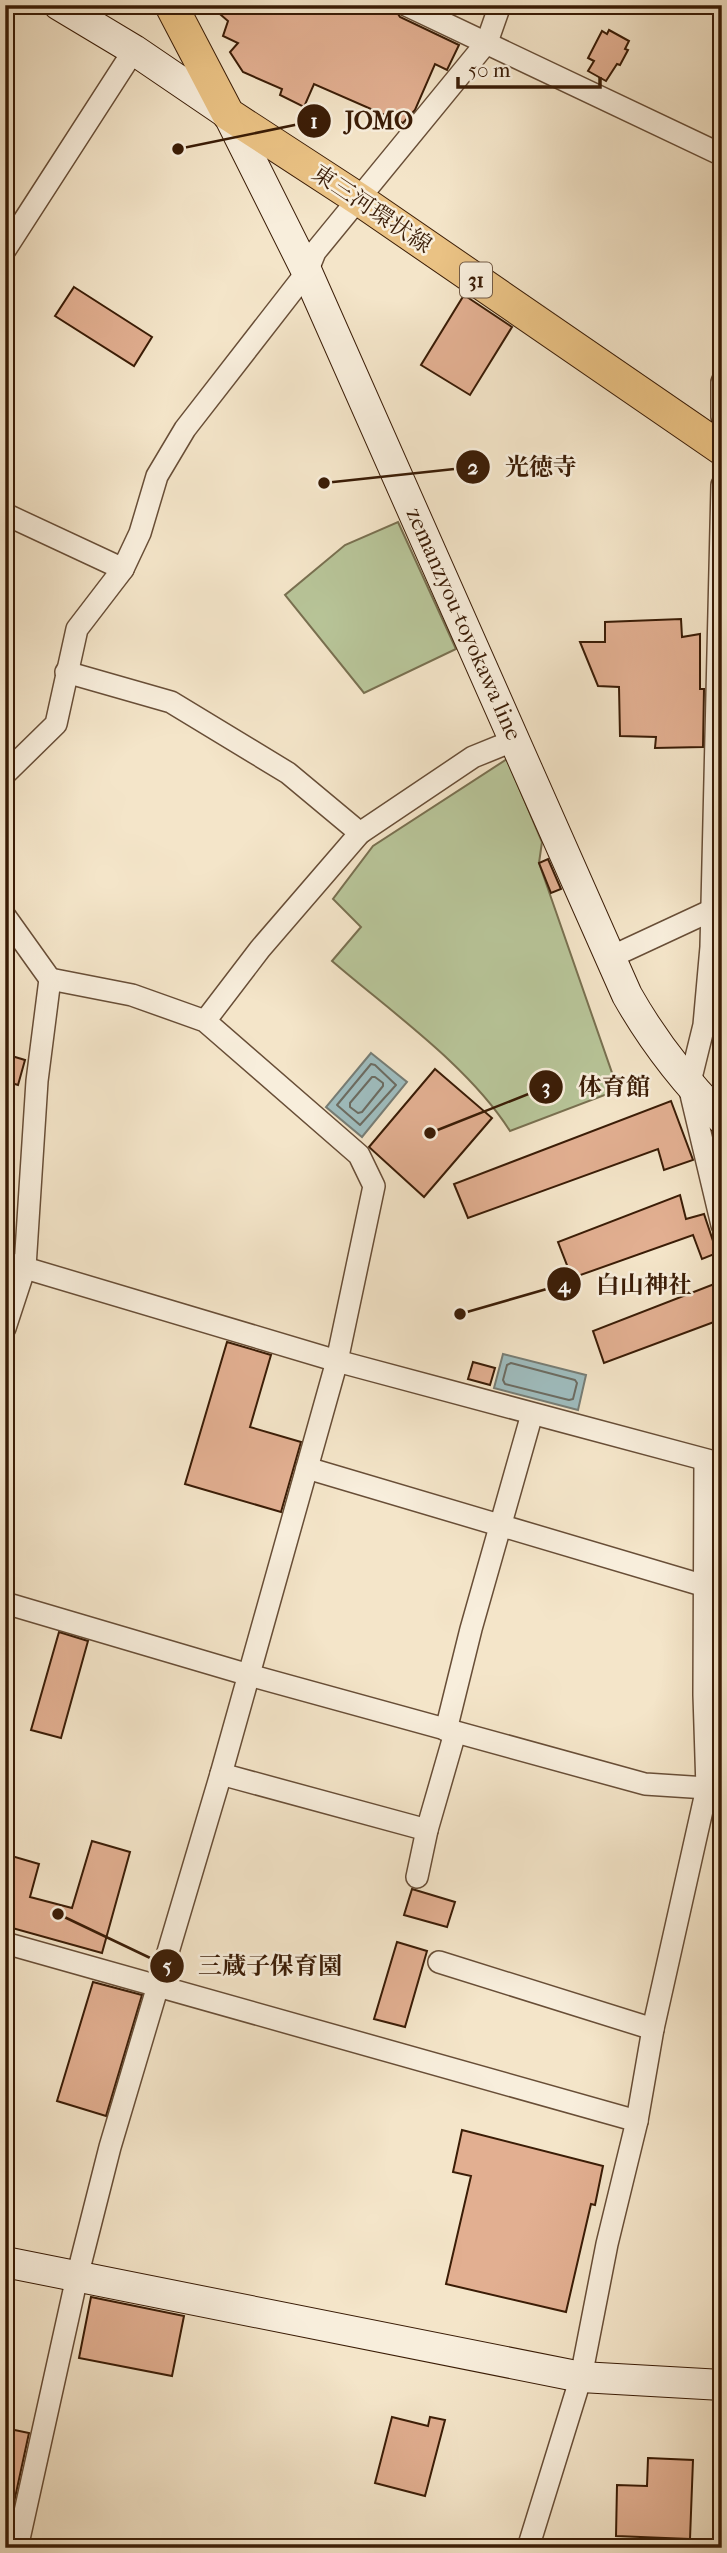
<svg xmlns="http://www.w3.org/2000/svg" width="727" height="2553" font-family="'IM FELL French Canon','Noto Serif JP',serif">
<rect width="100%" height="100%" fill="#f4e5c9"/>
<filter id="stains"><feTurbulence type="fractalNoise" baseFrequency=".00286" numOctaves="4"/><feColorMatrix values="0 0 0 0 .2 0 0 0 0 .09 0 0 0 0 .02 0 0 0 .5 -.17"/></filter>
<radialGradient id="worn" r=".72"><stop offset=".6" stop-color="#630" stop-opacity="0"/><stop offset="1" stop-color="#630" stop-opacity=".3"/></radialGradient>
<g fill="#b8c599" stroke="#797050" stroke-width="2">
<path d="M398 522 456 649 364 693 285 595 345 545Z"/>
<path d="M507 759 542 842 539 863 618 1090 510 1131C469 1066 390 1011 332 961L361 927 333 899 373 846Z"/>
</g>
<g fill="#9fbdbf" stroke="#777d75" stroke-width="2">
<path d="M371 1053 407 1082 362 1137 326 1107Z"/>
<path d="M503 1354 586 1375 578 1410 494 1388Z"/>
</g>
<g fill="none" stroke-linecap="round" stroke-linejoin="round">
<g stroke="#6c6c62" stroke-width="2">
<path d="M371 1064 375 1065 396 1085 360 1125 337 1105Z"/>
<path d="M372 1077H375L383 1083V1086L362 1112 358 1113 350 1107V1103Z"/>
<path d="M511 1363 575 1380 577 1383 573 1399 569 1400 505 1384 503 1380 507 1365Z"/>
</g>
</g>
<g fill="#e2af91" stroke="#3a1c06" stroke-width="2">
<path d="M240 5H387L394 8 400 17 459 45 447 70 435 64 415 110 403 123 314 84 304 107 280 95 282 89 243 72 230 52 238 43 223 36 228 21 221 15Z"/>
<path d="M609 30 629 41 625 49 628 50 620 65 617 64 606 81 588 71 594 61 588 58 602 31 607 34Z"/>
<path d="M74 287 152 337 134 366 55 316Z"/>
<path d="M464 295 512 327 470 395 421 365Z"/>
<path d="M681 619 682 637 700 634V689H704L703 747 655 748 656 737 620 736 619 687 598 686 580 642H605V622Z"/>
<path d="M548 859 561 889 551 893 539 863Z"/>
<path d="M5 1054 25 1060 18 1085 5 1081Z"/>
<path d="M435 1069 492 1118 424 1197 369 1147Z"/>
<path d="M671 1101 693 1160 664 1170 658 1149 468 1218 454 1184Z"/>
<path d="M680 1195 686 1219 704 1214 717 1253 702 1259 693 1235 572 1278 558 1242Z"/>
<path d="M722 1281V1319L604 1363 593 1331Z"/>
<path d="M227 1342 271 1355 250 1427 301 1442 281 1512 185 1484Z"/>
<path d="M473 1362 495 1368 490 1385 468 1379Z"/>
<path d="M59 1632 88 1641 61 1738 31 1730Z"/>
<path d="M92 1841 130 1852 102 1953 5 1926V1854L39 1864 30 1897 72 1908Z"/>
<path d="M412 1889 455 1902 447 1927 404 1915Z"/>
<path d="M397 1942 427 1951 405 2027 374 2019Z"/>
<path d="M93 1982 142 1995 106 2116 57 2101Z"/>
<path d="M462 2130 603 2166 595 2205 591 2204 566 2312 446 2284 471 2176 453 2172Z"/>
<path d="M91 2297 184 2316 172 2376 79 2358Z"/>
<path d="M392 2417 428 2426 430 2417 445 2420 425 2496 375 2483Z"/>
<path d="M5 2428 29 2433 10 2521H5Z"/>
<path d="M648 2458 693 2460 690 2539 616 2536 617 2485 647 2486Z"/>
</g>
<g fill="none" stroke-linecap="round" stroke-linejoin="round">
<defs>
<g id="street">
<path d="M406 5 722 155"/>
<path d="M5 250 134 50"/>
<path d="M722 382V417"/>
<path d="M722 485 711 947 704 1025 689 1086 722 1225"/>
<path d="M5 514 123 569"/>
<path d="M66 672 171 702 288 773 360 833"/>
<path d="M5 774 56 724 77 629 123 569 140 533 157 476 185 429 307 272 315 252 487 42 500 5"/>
<path d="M5 916 50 979 37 1081 25 1267 5 1328"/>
<path d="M611 957 710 911"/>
<path d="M205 1021 260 949 360 833 473 757 515 740"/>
<path d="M5 1262 337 1361 722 1464"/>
<path d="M307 1468 705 1586"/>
<path d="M5 1603 249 1675 645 1784 722 1789"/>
<path d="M446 1730 471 1629 532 1414"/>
<path d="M221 1774 427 1830"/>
<path d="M417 1877 427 1830 455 1733"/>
<path d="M5 1943 637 2121"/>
<path d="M439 1962 653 2029"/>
<path d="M17 2548 77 2277 110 2147 221 1774 337 1361 374 1186 359 1155 205 1021 132 995 50 979"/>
<path d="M528 2548 581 2377 607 2244 637 2121 653 2029 707 1788 704 1695 705 1460"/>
</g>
<g id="secondary">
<path d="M59 5 134 50 228 114 307 272 627 995C653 1041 685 1082 722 1119"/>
<path d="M5 2262 581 2377 722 2385"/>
</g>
<path id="primary" d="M171 5 228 114 360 200 722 449"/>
</defs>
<use href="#street" stroke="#684e37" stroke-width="24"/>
<use href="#secondary" stroke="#3a1c06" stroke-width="32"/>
<use href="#primary" stroke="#3a1c06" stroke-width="34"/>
<use href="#street" stroke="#f8eedc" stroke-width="21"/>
<use href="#secondary" stroke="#f8eedc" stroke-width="30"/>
<use href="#primary" stroke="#eac284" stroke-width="32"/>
</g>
<g text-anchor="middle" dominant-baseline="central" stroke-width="5" stroke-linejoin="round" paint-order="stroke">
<rect fill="#f8eedc" stroke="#735b46" stroke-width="2" x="460" y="262.5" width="32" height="35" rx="5"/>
<g font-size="21" font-weight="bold" fill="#3a1c06">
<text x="476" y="280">31</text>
</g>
<g font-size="23" fill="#3a1c06" stroke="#f8eedc">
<text transform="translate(372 209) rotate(34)">東三河環状線</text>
<text transform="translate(464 624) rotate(66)">zemanzyou-toyokawa line</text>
</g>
</g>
<path fill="none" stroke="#3a1c06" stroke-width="2.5" d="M178 149L314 121M324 483L473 467M430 1133L546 1087M460 1314L564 1284M58 1914L167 1966"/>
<g fill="#3a1c06" stroke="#f8eedc" stroke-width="2.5">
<circle cx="178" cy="149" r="7"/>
<circle cx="324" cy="483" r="7"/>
<circle cx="430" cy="1133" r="7"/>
<circle cx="460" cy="1314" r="7"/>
<circle cx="58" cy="1914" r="7"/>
<circle cx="314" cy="121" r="18"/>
<circle cx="473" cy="467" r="18"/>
<circle cx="546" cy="1087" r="18"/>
<circle cx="564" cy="1284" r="18"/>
<circle cx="167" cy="1966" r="18"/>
</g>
<g font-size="21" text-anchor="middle" font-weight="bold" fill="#fff">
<text x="314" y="128">1</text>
<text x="473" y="474">2</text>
<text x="546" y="1094">3</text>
<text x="564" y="1292">4</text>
<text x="167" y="1973">5</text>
</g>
<g font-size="24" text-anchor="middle" font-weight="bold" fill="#3a1c06" stroke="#f8eedc" stroke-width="5" stroke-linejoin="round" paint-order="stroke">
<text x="379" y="129">JOMO</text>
<text x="541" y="475">光徳寺</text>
<text x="614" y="1095">体育館</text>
<text x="644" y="1293">白山神社</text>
<text x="270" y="1974">三蔵子保育園</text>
</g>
<rect width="727" height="2553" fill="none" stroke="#f4e5c9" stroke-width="28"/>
<rect x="7" y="7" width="713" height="2539" fill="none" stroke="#3a1c06" stroke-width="3.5"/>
<rect x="14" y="14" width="699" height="2525" fill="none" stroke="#3a1c06" stroke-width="2"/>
<path d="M458 77v10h142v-10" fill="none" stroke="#3a1c06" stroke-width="3.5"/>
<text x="468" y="77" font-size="21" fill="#3a1c06" stroke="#f8eedc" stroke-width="5" paint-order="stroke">50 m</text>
<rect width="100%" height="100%" filter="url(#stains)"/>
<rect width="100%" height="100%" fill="url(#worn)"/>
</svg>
